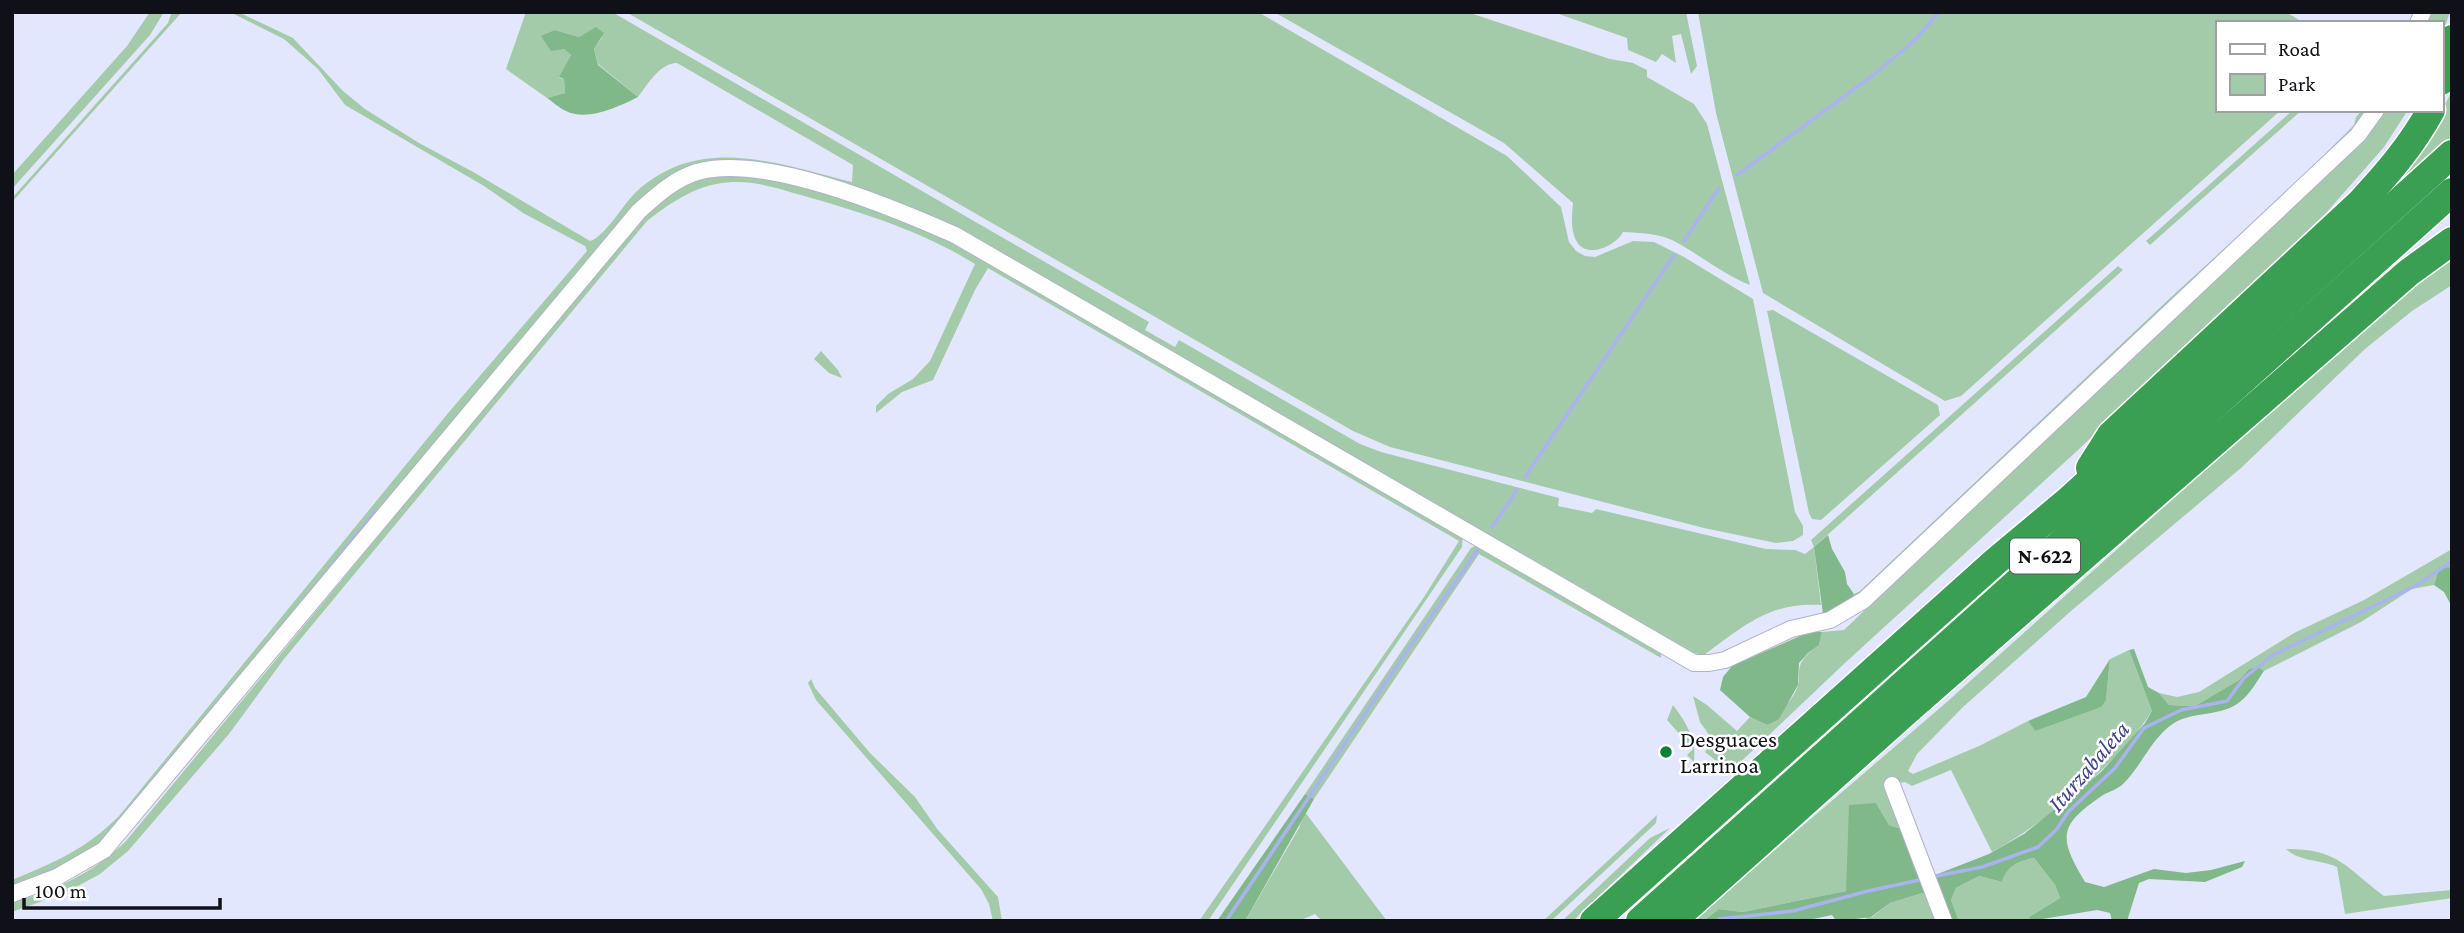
<svg xmlns="http://www.w3.org/2000/svg" width="2464" height="933" font-family="'Crimson Pro',serif">
<rect width="100%" height="100%" fill="#e3e7fe"/>
<g fill="#a4cba9">
<path d="M150 12H164L150 35 12 189V175L127 46Z"/>
<path d="M172 12H182L12 202V198L168 23Z"/>
<path d="M230 12H238L293 38 343 91 365 109 419 143 475 173 590 241C605 237 623 204 637 191 701 133 778 164 852 182L853 165 677 63C660 63 648 84 638 97L598 64 594 49 602 37H579L555 30 564 49 571 55 559 78 564 79 565 93 547 98 506 69 526 12H612L1149 322 1145 330 1175 347 1179 340 1360 444 1381 452 1559 498 1558 506 1592 513 1596 509 1766 549 1795 550 1805 554 1814 547 1811 540 2118 266 2123 270 1814 547 1821 605C1769 602 1744 626 1704 655L1694 653 1016 261 808 175 675 174 90 855 12 890V880C55 862 85 850 119 816L449 412 587 251 585 246 523 213 484 186 345 105 318 69 284 39Z"/>
<path d="M626 12H1258L1507 156 1561 207 1569 242 1576 251 1585 256 1595 257 1633 241 1654 242 1684 257 1753 299 1795 512 1803 526V535L1793 541 1776 543 1704 528 1390 447 1353 431Z"/>
<path d="M1274 12H1467L1610 59 1633 63 1647 70V77L1694 104 1707 124 1750 285C1722 274 1699 254 1672 240 1657 233 1639 233 1623 232 1616 246 1587 259 1577 242 1570 231 1572 215 1573 203L1504 143Z"/>
<path d="M1553 12H1686L1697 66 1691 74 1681 34 1672 36 1676 63 1662 54 1656 62 1628 50 1627 38Z"/>
<path d="M1698 12H2286L2304 23H2217V110H2281L1961 396 1945 401 1763 293 1716 113Z"/>
<path d="M2429 12H2450L2441 38V23H2426Z"/>
<path d="M2452 91V137L2403 181 2399 176 2439 116Z"/>
<path d="M2293 110H2302L2150 245 2146 241Z"/>
<path d="M2362 110H2369L2355 128 1852 602 1854 594 1860 591 2169 299 2293 186 2354 125 2356 117Z"/>
<path d="M2384 110H2408L2384 147 2326 213 2077 451 1846 662 1730 772 1705 752 1712 739 1700 722 1693 696 1707 705 1737 731 1750 717 1767 725C1775 716 1786 707 1793 696 1808 674 1786 668 1819 645L1822 632 1844 630 2376 122Z"/>
<path d="M756 174 824 193 901 219 972 252 1463 535 1462 547 1208 921H1199L1424 597 1459 541 988 268 975 290 933 380 902 392 876 413V406L888 394 913 379 930 361 975 264C922 231 861 212 801 195 780 189 756 181 733 182 699 183 673 201 647 221L284 659 229 734 128 851 100 874 65 893 12 912V903C60 887 89 876 126 841L651 206 686 182 710 175Z"/>
<path d="M2452 257V285L2412 311 2365 349 2241 468 2071 611 1963 707 1917 754 1908 771 1913 774 1979 746 2028 721 2035 731 2106 700 2110 659 2129 650 2152 711C2119 763 2046 822 1992 852L1951 770 1912 786 1905 782 1887 785 1904 830 1889 825 1876 803 1846 891 1743 912 1719 909 1703 921H1692L1948 701 2369 323Z"/>
<path d="M1773 310 1938 405 1940 415 1821 520 1812 519 1809 513 1767 311Z"/>
<path d="M821 351 838 370 842 378 829 373 814 359Z"/>
<path d="M1479 544 1661 650V658L1479 554 1314 799 1305 794 1471 548Z"/>
<path d="M2452 549V570L2449 567 2439 568 2434 585 2412 589 2361 622 2264 671 2258 667 2249 669 2239 680 2195 706 2169 705 2159 693 2177 697 2199 692 2294 633 2364 600Z"/>
<path d="M811 679 815 688 870 753 915 797 938 830 998 897 1002 921H993L989 904 981 889 816 700 808 683Z"/>
<path d="M1673 705C1686 722 1697 740 1694 762L1687 755 1693 749 1667 720Z"/>
<path d="M1305 812 1387 921H1322L1315 914 1299 921H1245L1299 828Z"/>
<path d="M1657 815 1656 823 1551 921H1543Z"/>
<path d="M1670 828 1573 921H1562L1650 838Z"/>
<path d="M2286 849C2339 849 2345 867 2384 896L2452 890V898L2345 914 2337 867C2319 859 2300 862 2286 849Z"/>
<path d="M2034 858 2055 885 2060 898 2029 917 2030 921H1959L1951 900 1956 888 1979 876 2002 882C2007 866 2018 861 2034 858Z"/>
<path d="M1926 892 1937 921H1867L1866 917H1872L1890 903Z"/>
</g>
<g fill="#80b889">
<path d="M596 27 604 33 594 49 598 65 638 97C620 106 587 122 566 111 559 108 553 102 547 98L565 93 564 79 559 77 571 55 564 49 551 51 541 36 555 30 579 37Z"/>
<path d="M1828 535 1832 549 1845 572 1847 584 1854 594C1850 608 1836 610 1823 614L1814 547Z"/>
<path d="M2449 567 2452 570V607L2444 592 2434 585 2439 568Z"/>
<path d="M1809 632H1822L1819 645 1808 653 1799 663 1798 685 1779 719 1767 725 1750 717 1720 690 1723 677 1732 666Z"/>
<path d="M2134 649 2148 687 2159 693 2169 705 2195 706 2239 680 2249 669 2258 667 2264 671C2257 681 2250 694 2241 701 2223 717 2193 711 2174 723 2151 738 2142 766 2122 785 2117 789 2109 792 2103 795 2057 826 2059 838 2085 882L2104 887 2154 869 2186 873 2211 870 2245 861 2242 867 2205 882 2149 879 2139 883 2127 921H2112L2110 913 2097 910 2030 921 2029 917 2060 898 2055 885 2034 858C2018 861 2007 866 2002 882L1979 876 1956 888 1951 900 1959 921H1952L1935 875 1989 854 2024 834 2101 772 2145 723 2152 711 2129 650Z"/>
<path d="M2110 659 2106 700 2101 707 2035 731 2028 721 2086 697Z"/>
<path d="M1305 794 1314 799 1245 921H1217Z"/>
<path d="M1876 803 1889 825 1904 830 1926 892 1890 903 1871 917 1840 921H1836L1832 915 1804 921H1703L1719 909 1743 912 1846 891 1849 805Z"/>
</g>
<g fill="none" stroke-linecap="round" stroke-linejoin="round">
<g stroke="#abb2f1" stroke-width="3.5">
<path d="M1737 175 1872 76 1914 41 1939 12"/>
<path d="M1684 241 1719 188"/>
<path d="M1525 477 1674 255"/>
<path d="M1492 527 1517 490"/>
<path d="M325 574 376 511"/>
<path d="M42 874 58 868"/>
<path d="M1931 877 1982 867 2038 847 2057 829 2068 812 2115 768 2144 728 2181 710 2227 701 2244 678 2273 655 2419 584 2452 561"/>
<path d="M1719 919 1793 911 1868 891 1924 879"/>
<path d="M1226 921 1400 661 1479 548"/>
</g>
<defs>
<g id="street">
<path d="M2418 23 2423 12"/>
<path d="M1892 785 1944 921"/>
<path d="M12 894 57 877 104 850 639 211C656 196 674 179 697 172 764 153 892 207 955 235L1694 663H1709L1725 660 1791 629 1830 620 1864 600 2358 135 2376 110"/>
</g>
<g id="highway">
<path d="M2441 81 2452 39"/>
<path d="M2090 468 2111 435 2360 203C2387 174 2412 145 2431 110"/>
<path d="M1594 921 1996 561 2069 500 2452 154"/>
<path d="M1640 921 2452 192"/>
<path d="M1672 921 1910 708 2408 273 2452 241"/>
</g>
</defs>
<use href="#street" stroke="#afb2c9" stroke-width="18"/>
<use href="#highway" stroke="#fff" stroke-width="31"/>
<use href="#street" stroke="#fff" stroke-width="16"/>
<use href="#highway" stroke="#3a9e53" stroke-width="28"/>
</g>
<circle fill="#0d7f36" stroke="#fff" stroke-width="2.5" cx="1666" cy="752" r="7"/>
<g text-anchor="middle" dominant-baseline="central" stroke-width="5" stroke-linejoin="round" paint-order="stroke">
<rect fill="#fff" stroke="#58585d" stroke-width="2" x="2010" y="538.5" width="70" height="35" rx="5"/>
<g font-size="21" font-weight="bold" fill="#101118">
<text x="2045" y="556">N-622</text>
</g>
<g font-size="23" fill="#101118" stroke="#fff" text-anchor="start">
<text x="1680" y="739">Desguaces<tspan x="1680" dy="26">Larrinoa</tspan></text>
</g>
<g font-size="24" font-style="italic" fill="#41428c" stroke="#fff">
<text transform="translate(2088 766) rotate(-49)">Iturzabaleta</text>
</g>
</g>
<rect width="2464" height="933" fill="none" stroke="#101118" stroke-width="28"/>
<rect x="2216" y="21" width="228" height="91" fill="#ffffff" stroke="#9fa0a3" stroke-width="2"/>
<rect x="2230" y="44" width="35" height="10" fill="#ffffff" stroke="#9fa0a3" stroke-width="2"/>
<text x="2278" y="56" font-size="21" fill="#101118">Road</text>
<rect x="2230" y="74" width="35" height="21" fill="#a4cba9" stroke="#9fa0a3" stroke-width="2"/>
<text x="2278" y="91" font-size="21" fill="#101118">Park</text>
<path d="M24 898v10h196v-10" fill="none" stroke="#101118" stroke-width="3.5"/>
<text x="35" y="898" font-size="21" fill="#101118" stroke="#ffffff" stroke-width="5" paint-order="stroke">100 m</text>
</svg>
